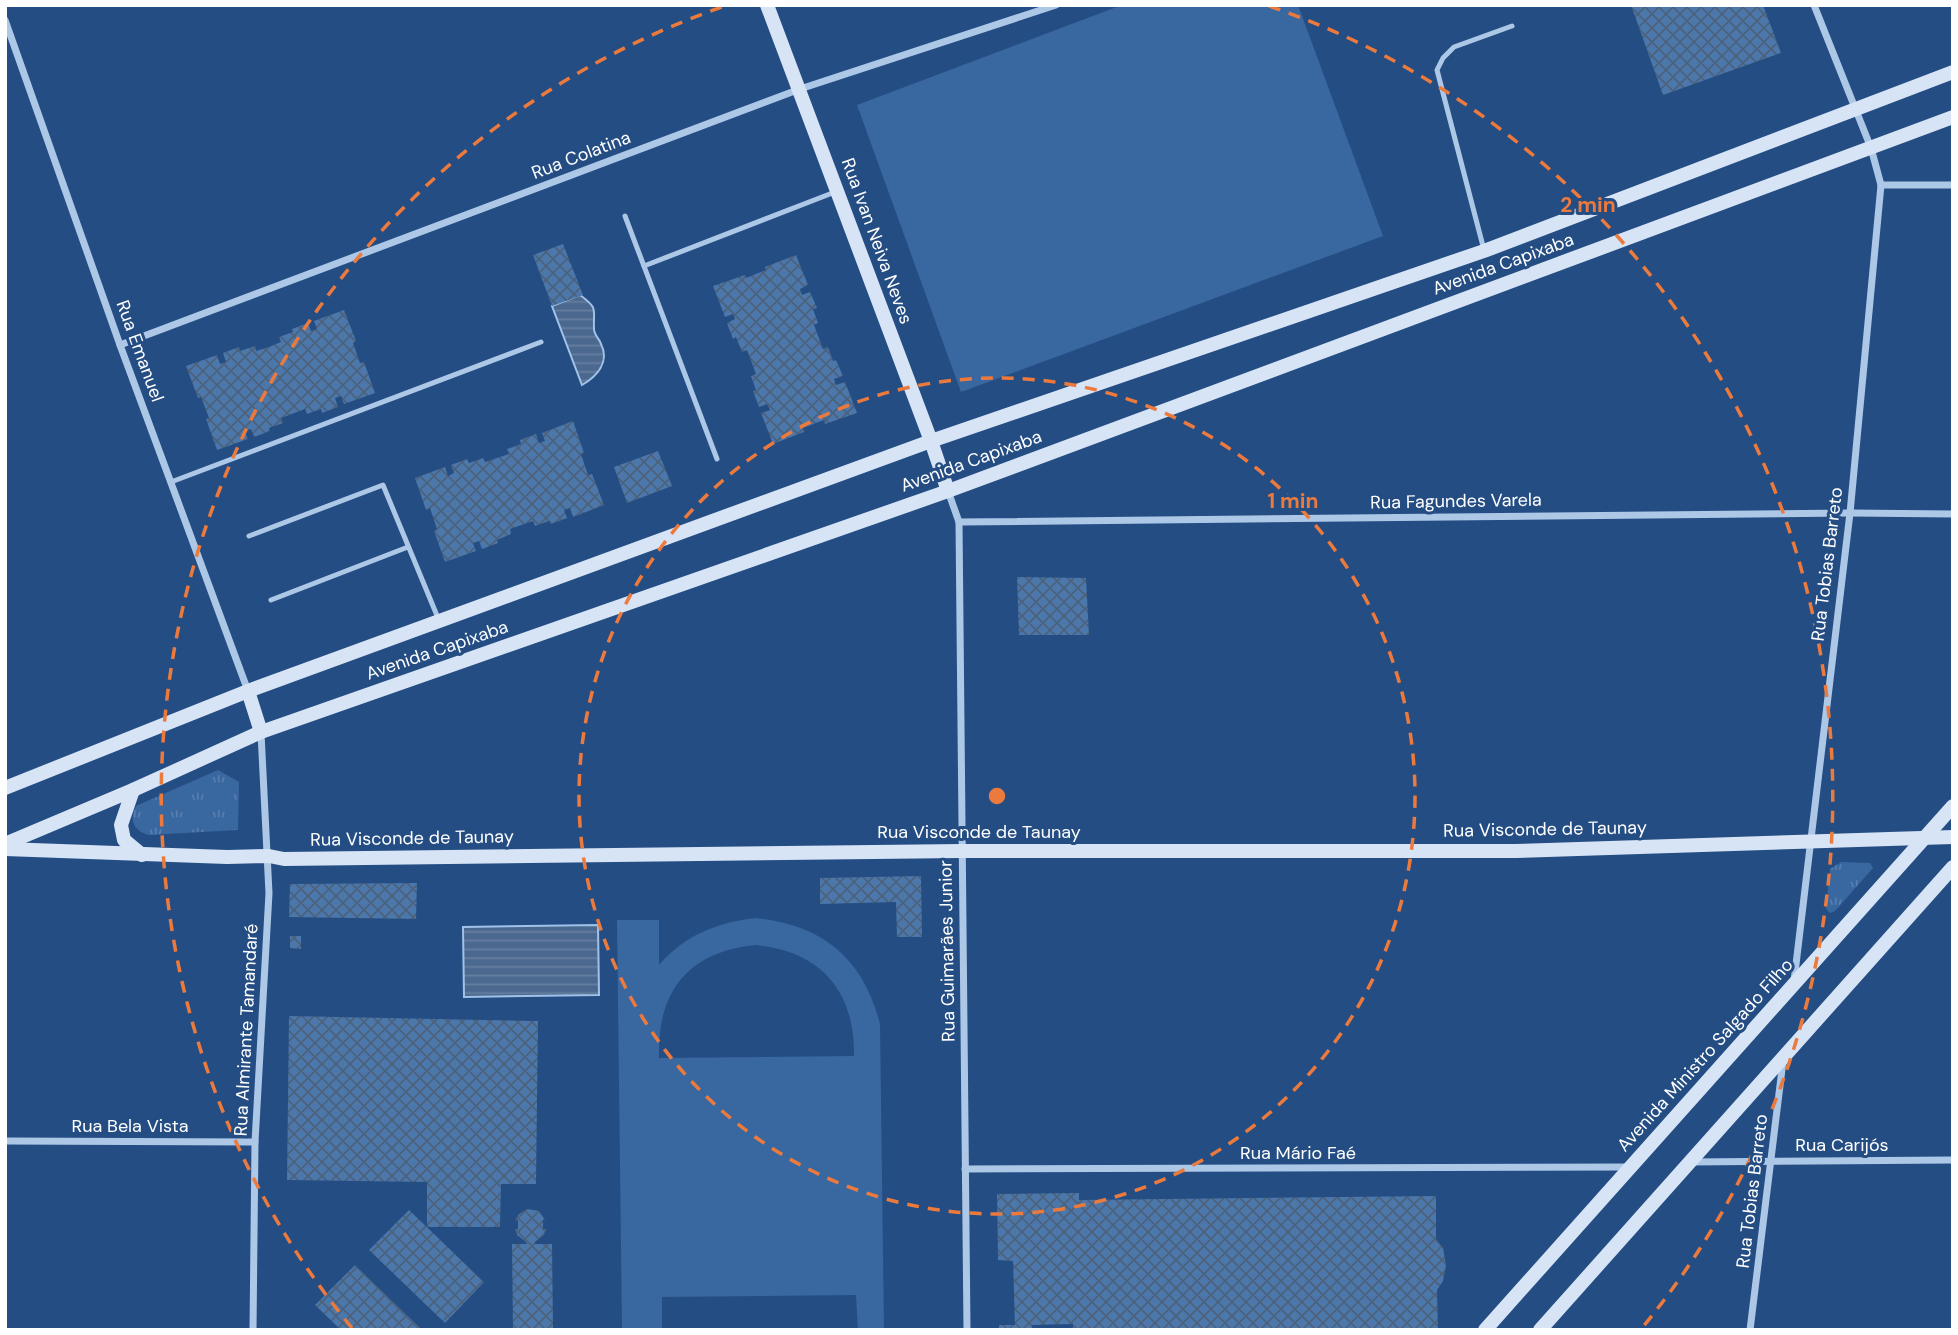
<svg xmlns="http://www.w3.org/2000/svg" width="1958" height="1335" font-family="'DM Sans',sans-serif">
<defs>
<pattern id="grass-tufts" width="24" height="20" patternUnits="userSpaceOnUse" patternTransform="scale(1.75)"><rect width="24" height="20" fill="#3967a0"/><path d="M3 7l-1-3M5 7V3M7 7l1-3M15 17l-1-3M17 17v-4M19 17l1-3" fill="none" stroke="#577eae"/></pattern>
<pattern id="water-rules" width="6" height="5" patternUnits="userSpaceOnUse" patternTransform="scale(1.75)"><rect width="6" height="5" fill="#4b688f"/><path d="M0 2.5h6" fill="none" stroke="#667fa0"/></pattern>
<pattern id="building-cross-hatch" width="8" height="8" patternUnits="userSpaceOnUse" patternTransform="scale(1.75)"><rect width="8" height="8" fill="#4c77ab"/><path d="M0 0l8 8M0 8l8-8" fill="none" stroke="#4c627c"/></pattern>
</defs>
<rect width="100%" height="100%" fill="#244d83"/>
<g fill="url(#grass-tufts)">
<path d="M218 770 239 782 238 830 149 835C133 831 129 819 136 806Z"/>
<path d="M1841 862 1870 863 1873 868 1835 911 1830 913 1826 909 1830 869Z"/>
</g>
<g fill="#3967a0" fill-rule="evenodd">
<path d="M1122 5H1298L1383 236 961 392 857 105Z"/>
<path d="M755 918C823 925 863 958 880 1024L884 1330H858L856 1295 662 1297V1330H622L617 920H659V965C685 935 716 923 755 918ZM755 945C821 951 855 991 854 1056L659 1058C657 991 688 952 755 945Z"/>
</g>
<g fill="url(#water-rules)" stroke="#a1c2e8" stroke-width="2">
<path d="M580 295C599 309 593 309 594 329 594 335 599 338 601 344 610 362 597 376 582 385L552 306Z"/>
<path d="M598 925 599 995 464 997 463 927Z"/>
</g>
<g fill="url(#building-cross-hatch)">
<path d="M1631 5H1763L1781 53 1663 95Z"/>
<path d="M563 244 583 295 552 306 533 255Z"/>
<path d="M796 255 808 285 800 289 802 295 810 292 817 308 813 309 818 323 814 325 823 349 828 347 833 361 836 360 843 376 834 379 836 385 845 382 857 413 825 424 824 420 803 428 804 432 773 444 761 413 770 410 767 404 759 407 753 391 756 390 751 376 756 374 747 350 742 352 736 337 733 339 727 323 735 319 733 314 725 317 713 286 745 275 746 278 766 270 765 267Z"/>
<path d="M344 310 356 341 353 343 360 363 364 362 375 393 344 404 341 396 335 398 338 407 322 413 321 409 307 414 305 409 281 418 283 423 269 428 270 431 254 437 251 429 244 431 248 439 217 450 206 419 209 418 201 397 198 398 186 366 217 355 220 364 226 362 223 353 239 347 240 351 255 346 256 351 269 347 281 342 279 337 293 332 292 329 308 323 311 331 317 329 314 321Z"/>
<path d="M573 421 584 453 581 454 588 475 592 474 604 505 573 517 570 508 564 510 567 518 551 524 549 521 535 526 533 521 510 529 511 534 497 540 498 543 482 549 479 541 473 543 476 551 445 562 434 531 437 529 430 508 426 510 415 478 445 467 448 476 454 473 451 465 467 459 469 463 483 458 485 462 509 454 507 449 521 444 520 440 536 434 539 443 545 441 542 433Z"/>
<path d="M658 451 672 486 627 503 614 467Z"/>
<path d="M1017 577 1086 578 1089 635H1019Z"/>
<path d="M921 876 922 937H897L896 902 820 904V878Z"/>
<path d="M417 883 416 919 289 917 290 884Z"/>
<path d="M290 936H301V949L290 948Z"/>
<path d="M289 1016 538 1021 536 1184H501L500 1227H427V1182L287 1180Z"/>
<path d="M1079 1193V1200L1436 1196V1239L1443 1248 1446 1265 1443 1281 1437 1290 1438 1330H1073V1324L1032 1325V1330H999V1325H1015L1013 1261 998 1260 997 1194Z"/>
<path d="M527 1209 539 1211 545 1220H543V1229H546L544 1235 535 1242V1244H552L553 1330H513L512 1244H527L526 1242 517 1235 515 1229H518V1220L515 1221 518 1215Z"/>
<path d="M409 1210 484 1282 445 1323 369 1250Z"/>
<path d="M355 1265 422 1330H341L315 1305Z"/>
</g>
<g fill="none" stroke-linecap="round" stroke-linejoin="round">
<g stroke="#adc7e7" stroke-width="5">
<path d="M625 216 717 459"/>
<path d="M1484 250 1437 70 1443 58 1454 47 1512 26"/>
<path d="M644 266 835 192"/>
<path d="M171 482 541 342"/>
<path d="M249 536 383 485 438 618"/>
<path d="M271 600 408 547"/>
</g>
<g stroke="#adc7e7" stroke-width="7">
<path d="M5 20 120 345 248 691"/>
<path d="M1881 185H1953"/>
<path d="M120 345 800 89 1056 5"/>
<path d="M948 491 959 522 967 1330"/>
<path d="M959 522 1850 513 1953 514"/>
<path d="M1794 981 1850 513 1881 185 1871 148 1814 5"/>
<path d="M5 1141 255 1142"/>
<path d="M1691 1162 1953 1160"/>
<path d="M965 1169 1629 1167"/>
<path d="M253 1330 255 1142 269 893 261 733"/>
<path d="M1750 1330 1783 1061"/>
</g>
<g stroke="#d7e4f6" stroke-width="14">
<path d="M767 5 931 441 948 491"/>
<path d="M248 691 261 732"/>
<path d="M5 788 248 691 931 441 1484 251 1953 72"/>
<path d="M133 790 121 825 124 840 142 855"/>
<path d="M5 844 133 790 261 732 948 491 1953 117"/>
<path d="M5 849 227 857 269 856 284 859 962 851H1515L1953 837"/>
<path d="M1485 1330 1953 806"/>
<path d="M1540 1330 1953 867"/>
</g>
</g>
<g fill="none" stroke="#ed7a3d" stroke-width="3.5" stroke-dasharray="12 9">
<circle cx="997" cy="796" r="418"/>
<path d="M352 1328A836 836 0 0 1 725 6M1269 6A836 836 0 0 1 1642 1328"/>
</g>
<g text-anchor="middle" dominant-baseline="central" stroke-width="6" stroke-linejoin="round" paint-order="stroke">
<g font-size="18" fill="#fff" stroke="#244d83">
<text transform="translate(581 155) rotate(-21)">Rua Colatina</text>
<text transform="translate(877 241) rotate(70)">Rua Ivan Neiva Neves</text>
<text transform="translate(1503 264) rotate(-20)">Avenida Capixaba</text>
<text transform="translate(140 351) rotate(70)">Rua Emanuel</text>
<text transform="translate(971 461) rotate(-20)">Avenida Capixaba</text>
<text transform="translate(1456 501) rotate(-1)">Rua Fagundes Varela</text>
<text transform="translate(1827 564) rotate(-83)">Rua Tobias Barreto</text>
<text transform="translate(437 650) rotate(-19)">Avenida Capixaba</text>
<text transform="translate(1545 829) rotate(-1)">Rua Visconde de Taunay</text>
<text x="979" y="832">Rua Visconde de Taunay</text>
<text transform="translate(412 838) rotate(-1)">Rua Visconde de Taunay</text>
<text transform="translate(947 951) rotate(-91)">Rua Guimarães Junior</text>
<text transform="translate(246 1030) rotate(-87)">Rua Almirante Tamandaré</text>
<text transform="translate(1705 1055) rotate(-48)">Avenida Ministro Salgado Filho</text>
<text x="130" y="1126">Rua Bela Vista</text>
<text x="1842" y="1145">Rua Carijós</text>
<text x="1298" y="1153">Rua Mário Faé</text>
<text transform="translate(1752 1191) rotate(-83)">Rua Tobias Barreto</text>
</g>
</g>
<circle cx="997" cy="796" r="10" fill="#ed7a3d" stroke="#244d83" stroke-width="3.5"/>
<g font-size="21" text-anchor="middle" font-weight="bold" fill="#ed7a3d" stroke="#244d83" stroke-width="6" stroke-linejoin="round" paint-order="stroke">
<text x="1588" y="212">2 min</text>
<text x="1293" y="508">1 min</text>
</g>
<rect width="1958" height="1335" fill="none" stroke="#ffffff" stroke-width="14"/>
</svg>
